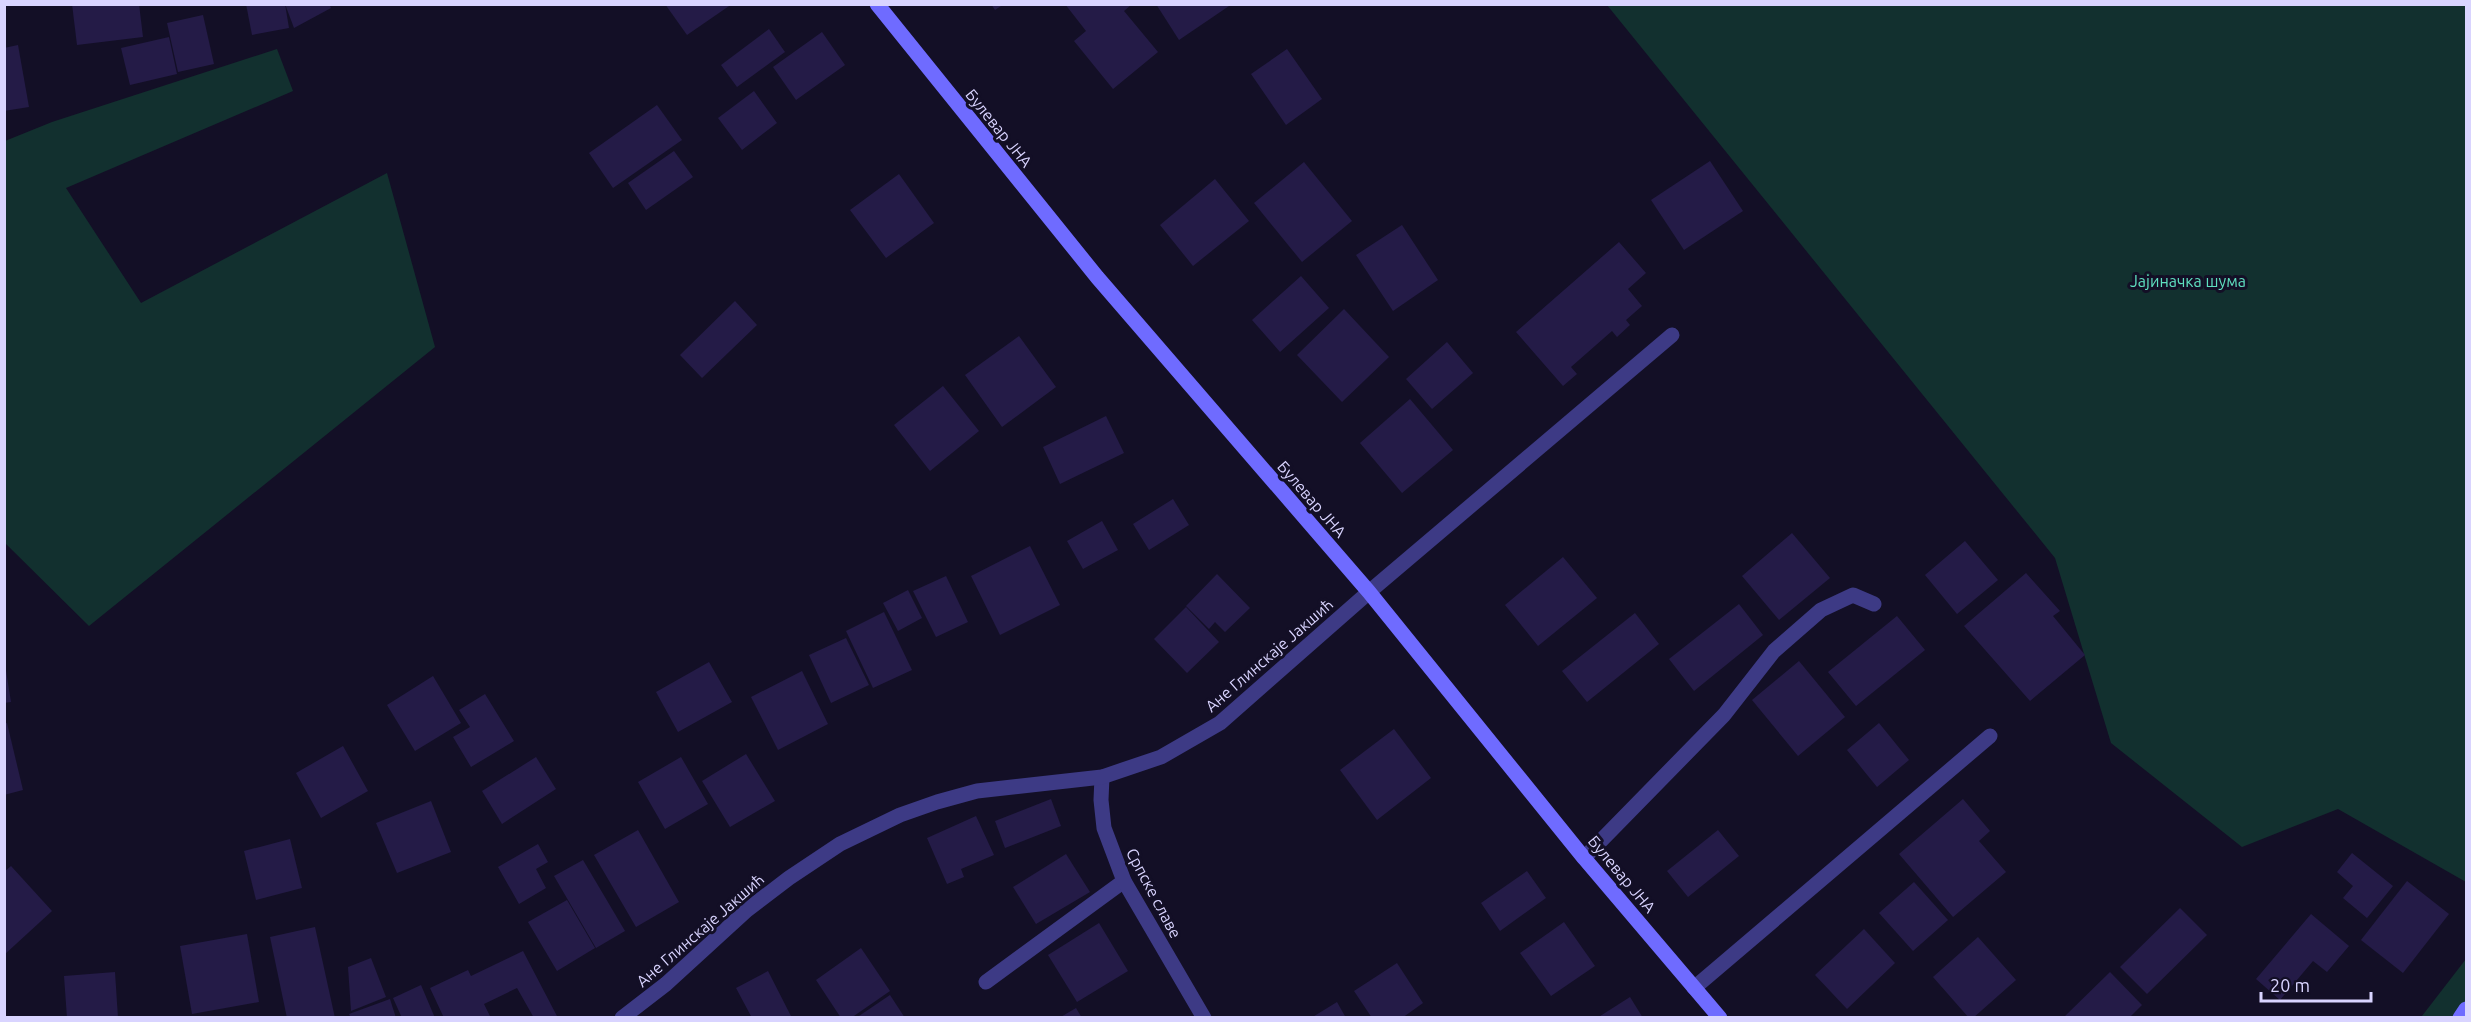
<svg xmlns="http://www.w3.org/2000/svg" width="2471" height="1022" font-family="Ubuntu,sans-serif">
<rect width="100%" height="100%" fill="#130f26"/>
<g fill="#12302f">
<path d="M1607 5H2466V882L2338 809 2242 847 2111 743 2055 558Z"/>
<path d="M277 49 293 91 66 188 141 303 387 173 435 347 89 626 5 543V141L52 122Z"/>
<path d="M2466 959V1017L2421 1018 2422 1016Z"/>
</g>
<g fill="#241b47">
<path d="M72 4H139L143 37 77 45Z"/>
<path d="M246 4H285L289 28 252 35Z"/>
<path d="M285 4H329L331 8 294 28Z"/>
<path d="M665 4H732L687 35Z"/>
<path d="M991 4H1004L995 10Z"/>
<path d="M1065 4H1132L1124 11 1158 52 1113 89 1074 41 1086 31Z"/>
<path d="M1156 4H1232L1179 40Z"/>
<path d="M203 15 214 64 178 72 167 23Z"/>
<path d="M769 29 785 52 737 87 721 65Z"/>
<path d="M822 32 845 65 796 100 773 67Z"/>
<path d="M169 37 177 74 130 85 121 48Z"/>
<path d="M18 45 29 107 4 111V48Z"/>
<path d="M1287 49 1322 99 1286 125 1251 74Z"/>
<path d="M754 91 777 123 742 150 718 118Z"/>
<path d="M657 105 682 140 613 188 589 153Z"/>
<path d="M674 151 693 177 646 210 628 183Z"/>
<path d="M1710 161 1743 211 1684 250 1651 200Z"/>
<path d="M1304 162 1352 221 1302 262 1254 203Z"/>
<path d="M899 174 934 223 886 258 850 210Z"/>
<path d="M1215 179 1249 221 1193 266 1160 225Z"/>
<path d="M1402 225 1438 280 1393 311 1356 255Z"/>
<path d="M1619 242 1646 273 1628 289 1642 306 1626 320 1630 325 1617 337 1612 331 1571 367 1577 374 1563 386 1516 332Z"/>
<path d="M1301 276 1329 308 1280 352 1252 320Z"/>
<path d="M735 301 757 325 702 378 680 355Z"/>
<path d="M1344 309 1389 357 1342 402 1297 355Z"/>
<path d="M1019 336 1056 387 1002 427 965 375Z"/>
<path d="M1447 342 1473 373 1432 409 1406 379Z"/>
<path d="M943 386 979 431 930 471 894 425Z"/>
<path d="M1410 399 1453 450 1402 493 1360 443Z"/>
<path d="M1106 416 1124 453 1060 484 1043 447Z"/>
<path d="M1173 499 1189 525 1149 550 1133 524Z"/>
<path d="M1102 521 1118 550 1083 569 1067 541Z"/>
<path d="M1792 533 1830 578 1779 620 1742 576Z"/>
<path d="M1965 541 1998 580 1957 614 1925 575Z"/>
<path d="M1030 546 1060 605 1000 635 971 576Z"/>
<path d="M1563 557 1597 598 1538 646 1505 605Z"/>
<path d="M2026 573 2060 611 2053 616 2085 655 2030 701 1964 626Z"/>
<path d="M1217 574 1250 608 1225 632 1215 622 1209 629 1186 606Z"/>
<path d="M946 576 968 622 936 637 913 591Z"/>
<path d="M908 590 922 618 898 631 883 603Z"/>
<path d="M1739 604 1763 635 1694 691 1669 659Z"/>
<path d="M1186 607 1219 642 1187 673 1154 639Z"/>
<path d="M884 612 912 670 873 688 846 631Z"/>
<path d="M1635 613 1659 644 1587 702 1562 671Z"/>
<path d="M1897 616 1925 650 1856 706 1828 672Z"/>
<path d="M846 638 869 685 831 703 809 655Z"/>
<path d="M4 658 11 702 4 703Z"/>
<path d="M1799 661 1845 717 1798 756 1752 700Z"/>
<path d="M709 662 732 702 678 732 656 692Z"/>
<path d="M802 671 828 724 778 750 751 697Z"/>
<path d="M433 676 461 723 415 751 387 705Z"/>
<path d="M485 694 514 741 471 767 453 737 470 727 459 710Z"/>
<path d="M7 723 23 790 4 795V724Z"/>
<path d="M1879 723 1909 760 1877 787 1847 750Z"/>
<path d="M1394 729 1431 778 1377 820 1340 770Z"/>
<path d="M343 746 368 791 321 818 296 773Z"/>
<path d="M746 754 775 801 730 827 702 781Z"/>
<path d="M536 757 556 789 502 824 482 791Z"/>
<path d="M681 757 708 804 665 829 638 782Z"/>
<path d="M1051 799 1061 826 1005 848 995 821Z"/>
<path d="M1963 799 1990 831 1979 841 2006 872 1953 917 1899 854Z"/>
<path d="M431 801 451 852 397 873 376 823Z"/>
<path d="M976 816 994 855 961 869 964 877 947 884 927 838Z"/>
<path d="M638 830 679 902 636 927 594 855Z"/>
<path d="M1718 830 1739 856 1688 897 1667 871Z"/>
<path d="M290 839 302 888 256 900 244 851Z"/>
<path d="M538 844 548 862 536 869 546 888 519 904 498 867Z"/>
<path d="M2352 853 2393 886 2367 918 2343 898 2353 886 2337 872Z"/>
<path d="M1066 854 1090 892 1036 924 1013 887Z"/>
<path d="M583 860 625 931 596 948 554 876Z"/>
<path d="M11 866 52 911 4 955V872Z"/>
<path d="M1527 871 1546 898 1500 931 1481 903Z"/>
<path d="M2407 881 2449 914 2403 973 2361 940Z"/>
<path d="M1914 882 1948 920 1913 951 1879 913Z"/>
<path d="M567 900 595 948 557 971 528 922Z"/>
<path d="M2180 908 2207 935 2147 994 2120 967Z"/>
<path d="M2311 914 2349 946 2327 972 2313 961 2280 1000 2256 979Z"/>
<path d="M1564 922 1595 966 1551 996 1520 953Z"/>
<path d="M1099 923 1128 971 1077 1002 1048 955Z"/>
<path d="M315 927 335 1018H287L270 937Z"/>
<path d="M1864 929 1895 963 1847 1009 1815 975Z"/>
<path d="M247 934 259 1002 192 1014 180 946Z"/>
<path d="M1978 937 2016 980 1973 1018H1969L1933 977Z"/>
<path d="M861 948 890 991 851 1018H841L816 980Z"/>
<path d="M523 951 558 1018H534L517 988 484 1004 491 1018H444L430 988 468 970 471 976Z"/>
<path d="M371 958 386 997 351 1011 348 967Z"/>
<path d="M1397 963 1423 1003 1402 1018H1372L1354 991Z"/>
<path d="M768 971 792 1018H752L736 988Z"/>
<path d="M115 972 118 1018H67L64 976Z"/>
<path d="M2110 972 2142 1005 2129 1018H2063Z"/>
<path d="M421 985 435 1018H402L393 998Z"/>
<path d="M890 995 905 1018H856Z"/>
<path d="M1630 997 1643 1018H1597Z"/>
<path d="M390 999 396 1018H351L349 1014Z"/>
<path d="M1337 1002 1346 1018H1311Z"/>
<path d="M1076 1008 1082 1018H1059Z"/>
</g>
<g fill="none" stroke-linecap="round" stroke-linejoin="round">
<g stroke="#3d3a85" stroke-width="15">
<path d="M1369 592 1672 335"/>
<path d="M1584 858 1724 715 1774 651 1821 610 1853 595 1874 604"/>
<path d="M986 982 1124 881"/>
<path d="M1694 988 1990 736"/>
</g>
<g stroke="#3d3a85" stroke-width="15">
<path d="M1102 777 1101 800 1104 828 1124 881 1204 1018"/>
<path d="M622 1018 666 984 747 910 789 878 840 844 900 815 937 802 977 791 1102 777 1161 757 1220 723 1369 592"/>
</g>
<g stroke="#6f6bff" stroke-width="15">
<path d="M877 4 1097 277 1369 592 1584 858 1720 1018"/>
<path d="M2460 1018 2466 1009"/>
</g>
</g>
<g text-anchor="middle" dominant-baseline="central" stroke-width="6" stroke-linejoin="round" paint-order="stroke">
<g font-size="16" fill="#d9d4ff" stroke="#130f26">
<text transform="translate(999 128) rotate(51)">Булевар ЈНА</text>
<text transform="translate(1312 499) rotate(49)">Булевар ЈНА</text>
<text transform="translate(1269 655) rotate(-41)">Ане Глинскаје Јакшић</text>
<text transform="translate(1622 874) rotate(50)">Булевар ЈНА</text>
<text transform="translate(1154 893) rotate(62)">Српске славе</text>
<text transform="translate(700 930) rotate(-41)">Ане Глинскаје Јакшић</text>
</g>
<g font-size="16" fill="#5fe0c0" stroke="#130f26">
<text x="2188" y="281">Јајиначка шума</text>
</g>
</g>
<rect width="2471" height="1022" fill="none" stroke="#d9d4ff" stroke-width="12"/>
<path d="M2261 992v9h110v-9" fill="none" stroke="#d9d4ff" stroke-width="3"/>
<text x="2270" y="992" font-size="18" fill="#d9d4ff" stroke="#130f26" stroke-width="4.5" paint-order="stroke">20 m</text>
</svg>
